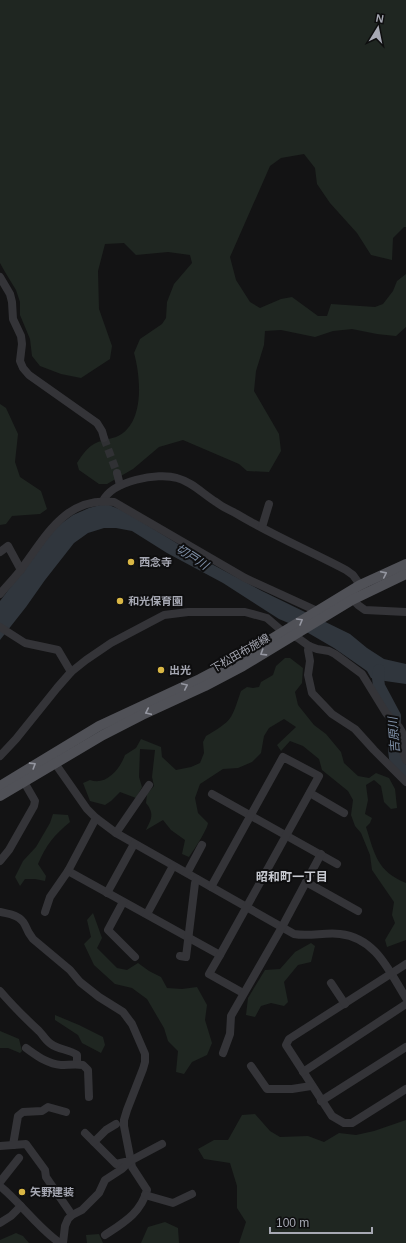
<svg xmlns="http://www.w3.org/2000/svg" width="406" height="1243" font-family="Arial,'Noto Sans JP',sans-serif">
<rect width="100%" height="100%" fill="#131314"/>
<g fill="#1f2621">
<path d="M0 0H406V227H404L393 238 392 260 371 255 357 233 330 203 317 184 315 168 304 154 281 158 270 166 230 257 236 280 250 302 260 308 281 299 292 297 318 316H327L331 304 375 307 383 304 393 291 397 281 406 274V327L396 336 377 334 352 329 333 331 315 337 281 330 265 331 264 345 256 371 254 391 279 434 281 451 269 472 247 471 239 464 183 440 159 447 133 469 107 484H99L79 470 77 463C82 455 88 446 98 442 104 440 110 439 116 437 145 425 141 378 134 353L140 339 162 324 166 318 167 302 174 284 192 263 190 255 168 252 136 255 124 243 105 244 98 271 99 309 112 346 110 359 81 378 61 374 40 366 32 356 30 339 20 315V302L16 290 5 272 0 263Z"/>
<path d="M0 404 6 408 18 434 15 462 20 477 41 491 47 509 40 514 12 516 6 524 0 525Z"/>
<path d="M285 658H290L303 668 302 683 295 692 298 705 314 725 326 734 341 752 344 763 358 776 369 778 376 773 389 778 395 789 397 808 391 809 384 802 381 786 374 780 366 785 368 800 365 814 372 818 370 823 366 827C375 855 377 871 406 883V940L387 947 385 940 395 923 392 915 394 902 372 870 370 855 361 833 355 826 351 815 353 800 348 791 322 770 319 759 303 746 290 741 281 751 277 745 296 727 284 719 269 728 264 736 261 753 252 762 238 768 223 769 200 784 195 798 198 813 208 823C207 830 194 850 189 857L182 854 185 840 171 830 163 820 146 830C151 819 155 814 146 803L147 794 154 786 152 777 155 750 140 749 139 777 142 787 136 798 120 792 111 801 105 805 90 801 83 783 90 780C106 786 120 769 125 755L136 748 141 739 161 747 162 757 176 770 191 767 200 763 204 753 203 742 206 736C233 720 231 720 241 691L247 687 253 688 259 687 261 682 273 675 276 666Z"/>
<path d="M53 814 68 815 70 822C54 835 46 845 38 864L46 876 45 881 35 879H25L20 886 15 877 23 861 36 847 50 823Z"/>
<path d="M93 913 102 938 97 948 117 968 127 970 138 963 149 971 161 977 167 988 182 989 197 987 207 1005 205 1020 212 1043 207 1055 192 1062 184 1074 176 1072 178 1051 168 1041 164 1028 147 999 132 988 115 984 94 965 84 944 91 937 87 920Z"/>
<path d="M311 943 315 946 311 962 298 965 284 982 288 1002 284 1006 271 1003 261 1006 255 1017 246 1015 248 998 265 970 280 969 295 952Z"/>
<path d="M55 1015 79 1025 103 1037 105 1045 101 1053 82 1043 78 1035 55 1020Z"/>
<path d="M0 1031 19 1039 22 1051 20 1053 8 1048H0Z"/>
<path d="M255 1114 270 1131 280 1137 308 1136 324 1142 339 1133 356 1135 374 1131 406 1120V1243H239L246 1222 237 1208V1186L230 1163 204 1159 198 1149 214 1140H228L242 1115Z"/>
<path d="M165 1222 178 1228 179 1243H141L148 1227Z"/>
<path d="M16 1233 23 1236 29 1243H0V1240Z"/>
<path d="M99 1234 103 1243H87L86 1235Z"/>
</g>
<path fill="#30363d" d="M100 505H109L124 511 206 561 262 591 350 634 367 648 384 659 406 664V684L385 681 371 678 367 671 334 648 298 627 279 619 223 583 167 553 132 531 116 528H104L88 533 74 543 45 580 26 607 0 640V601L55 528 73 515 89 508Z"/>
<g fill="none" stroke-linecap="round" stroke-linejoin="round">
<path stroke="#30363d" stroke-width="12" d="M379 670 378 678 379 686 395 716 394 750 395 758 406 776"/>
<path stroke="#303134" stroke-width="8" stroke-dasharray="8 4" stroke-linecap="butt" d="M104 438 117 473"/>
<g stroke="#343438" stroke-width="8">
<path d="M0 277 10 294 12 302 13 319 21 336 22 344 20 361 23 368 29 375 97 423 102 431 104 438"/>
<path d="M117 473 120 485"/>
<path d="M103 501C112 481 158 472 177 478 192 482 203 494 216 502 222 507 230 510 237 514 272 535 310 551 346 570L353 575 363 589"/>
<path d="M262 527 269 504"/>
<path d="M0 552 8 546 21 570"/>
<path d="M0 594C7 585 15 578 22 568 46 536 66 496 114 502L245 578 317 611"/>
<path d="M350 597 358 605 365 610 406 612"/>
<path d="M0 627 25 643 58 650 71 672"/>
<path d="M309 646 308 650 310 661 308 675 312 693 332 714 355 729 374 750 406 782"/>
<path d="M0 756 16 739 57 688 71 672 86 660 111 643 164 615 188 612H245L267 618 282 631 298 638 309 646 317 649 329 651 335 654 362 674 386 713 399 727 402 732 403 752 406 760"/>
<path d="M52 759 87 809 96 818 116 833 294 934C309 937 325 932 340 934 376 938 389 971 406 998"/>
<path d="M310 793 344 813"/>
<path d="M212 794 337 864"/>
<path d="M116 833 149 785"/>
<path d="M0 861 9 850 34 806 35 801 24 782"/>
<path d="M68 871 220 955 319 776 283 757 211 887"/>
<path d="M187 873 202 845"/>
<path d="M306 882 358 911"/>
<path d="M107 893 134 844"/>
<path d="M123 902 108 930 135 957"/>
<path d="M0 912C9 914 20 915 25 925 27 930 29 934 33 939L70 970 80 982 99 997 123 1012 132 1024 145 1054V1062L143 1069 127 1110 124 1120V1126L132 1167 147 1190C141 1213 123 1223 105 1235"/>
<path d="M45 912 50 897 68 871 96 818"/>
<path d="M147 914 173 866"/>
<path d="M220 955 209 974 243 993"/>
<path d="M180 956 186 957 195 883 197 879"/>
<path d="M406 964 289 1039 286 1045 332 1116 344 1123H352L406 1089"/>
<path d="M331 983 345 1004"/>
<path d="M0 991C12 1005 25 1018 39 1031 43 1035 46 1041 51 1044 59 1050 69 1049 77 1055V1064"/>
<path d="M26 1048C36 1055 47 1064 61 1065 68 1065 76 1064 83 1065L88 1070 89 1097"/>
<path d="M223 1053 230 1034 231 1016 282 927 321 854"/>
<path d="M251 1066 267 1089H292L311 1086"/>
<path d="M303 1072 406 1004"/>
<path d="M321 1101 406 1047"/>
<path d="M85 1133 116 1164 125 1162H128"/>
<path d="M94 1142 106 1130 116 1124"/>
<path d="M13 1145 18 1116 23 1112 42 1111 48 1107 66 1112"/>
<path d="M0 1146 26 1144 45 1170 46 1177 72 1215"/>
<path d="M0 1182 19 1158"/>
<path d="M0 1186C21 1203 37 1227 60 1243"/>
<path d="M145 1195 173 1203 192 1194"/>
<path d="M0 1223 11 1216 21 1206"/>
<path d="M63 1243 65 1226 68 1219 72 1215 82 1210 99 1193 105 1180 122 1169 130 1161 162 1144"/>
</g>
<g stroke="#505157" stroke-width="10">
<path d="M0 786 99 726 200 679 240 658 360 585 406 564"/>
<path d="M0 796 103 735 142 715 205 686 243 666 352 600 406 574"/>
</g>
</g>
<defs><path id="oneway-chevron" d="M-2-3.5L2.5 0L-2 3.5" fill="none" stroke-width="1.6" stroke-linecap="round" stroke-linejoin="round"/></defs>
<g stroke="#9597a1">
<use href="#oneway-chevron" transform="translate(384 574) rotate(-26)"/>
<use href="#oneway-chevron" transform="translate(300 621) rotate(-30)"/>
<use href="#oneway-chevron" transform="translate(263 653) rotate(148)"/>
<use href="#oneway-chevron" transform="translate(185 686) rotate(-25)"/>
<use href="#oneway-chevron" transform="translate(148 712) rotate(155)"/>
<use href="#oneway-chevron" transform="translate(33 765) rotate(-32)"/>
</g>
<g fill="#dab745" stroke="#0e0e0f" stroke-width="1.5">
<circle cx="131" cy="562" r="4"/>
<circle cx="120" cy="601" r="4"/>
<circle cx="161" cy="670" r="4"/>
<circle cx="22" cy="1192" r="4"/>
</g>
<g text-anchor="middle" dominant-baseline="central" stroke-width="4" stroke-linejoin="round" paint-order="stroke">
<g font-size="11" font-weight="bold" fill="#a6a8b3" stroke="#0e0e0f" text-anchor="start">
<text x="139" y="562">西念寺</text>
<text x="128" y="601">和光保育園</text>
<text x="169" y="670">出光</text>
<text x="30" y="1192">矢野建装</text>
</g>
<g font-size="11" fill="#a6a8b3" stroke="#0e0e0f">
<text transform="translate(240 653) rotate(-30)">下松田布施線</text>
</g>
<g font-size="12" font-style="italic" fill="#8192aa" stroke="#0e0e0f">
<text transform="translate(192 557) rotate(33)">切戸川</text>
<text transform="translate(394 735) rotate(-94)">吉原川</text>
</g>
<g font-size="12" font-weight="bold" fill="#c6c8cf" stroke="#0e0e0f">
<text x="292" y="877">昭和町一丁目</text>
</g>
</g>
<g transform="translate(378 28) rotate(10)" stroke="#0e0e0f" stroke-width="3" paint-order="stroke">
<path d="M0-3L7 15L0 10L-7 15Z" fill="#a6a8b3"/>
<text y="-6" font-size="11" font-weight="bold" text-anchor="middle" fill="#a6a8b3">N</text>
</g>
<path d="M270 1227v6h102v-6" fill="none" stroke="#a6a8b3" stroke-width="2"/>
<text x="276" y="1227" font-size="12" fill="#a6a8b3" stroke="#0e0e0f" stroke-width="3" paint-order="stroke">100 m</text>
</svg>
